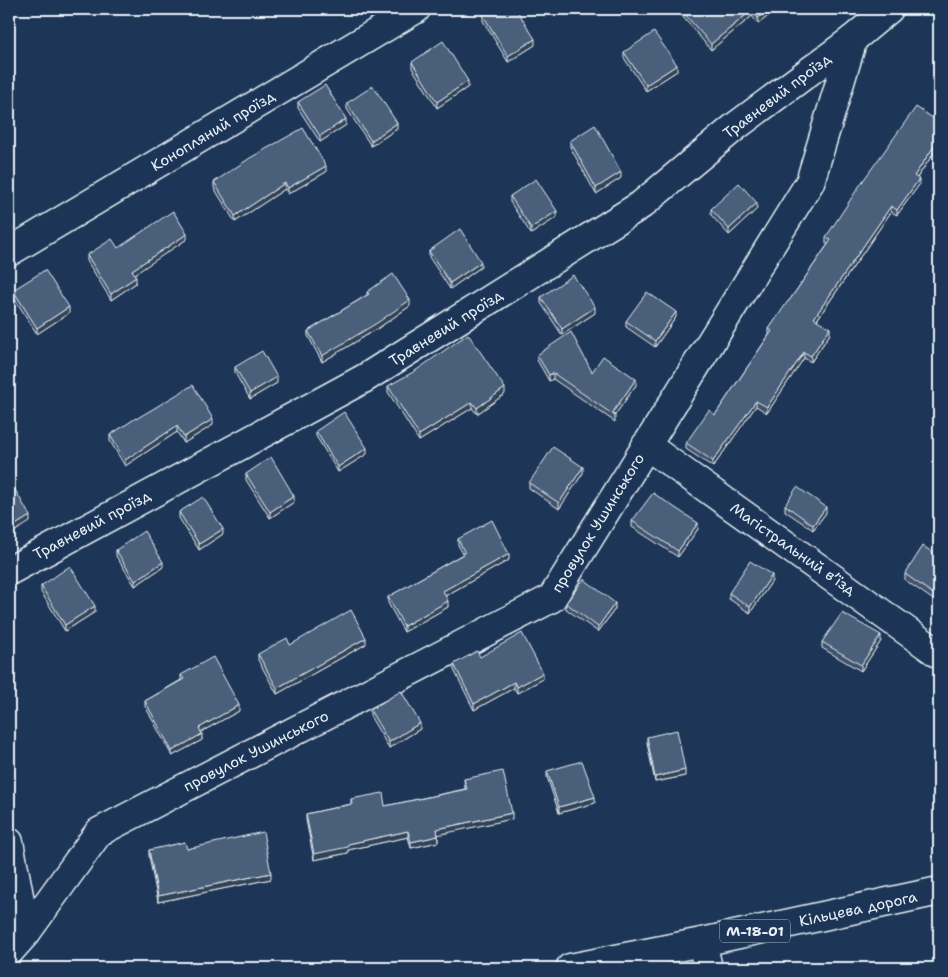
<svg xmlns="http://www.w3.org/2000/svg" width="948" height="977" font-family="'Shantell Sans',sans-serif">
<rect width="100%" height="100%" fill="#1d3557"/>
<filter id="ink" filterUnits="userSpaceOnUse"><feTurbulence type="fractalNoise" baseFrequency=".02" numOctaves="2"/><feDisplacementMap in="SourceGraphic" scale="10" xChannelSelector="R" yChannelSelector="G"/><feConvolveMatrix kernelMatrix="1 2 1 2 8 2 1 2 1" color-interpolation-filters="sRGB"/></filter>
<g filter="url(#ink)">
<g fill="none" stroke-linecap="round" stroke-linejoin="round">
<defs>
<g id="minor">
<path d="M9 252 416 9"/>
<path d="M646 445 939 654"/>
<path d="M9 571 365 378 641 205 736 126 853 39"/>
<path d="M9 842 26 933"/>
<path d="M702 942 708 968"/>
<path d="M9 952 26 933 99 832 552 598 810 182 853 39 889 9"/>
</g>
<path id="trunk" d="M570 968 702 942 939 891"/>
</defs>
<use href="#minor" stroke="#e8f1f8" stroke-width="31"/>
<use href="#trunk" stroke="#e8f1f8" stroke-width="31"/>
<use href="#minor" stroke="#1d3557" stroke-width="28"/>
<use href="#trunk" stroke="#1d3557" stroke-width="28"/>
</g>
<g fill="#3f5169" stroke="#e8f1f8">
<path d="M777 9 758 24 752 16 711 50 682 16V11Z"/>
<path d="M483 15 535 45 508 62 483 21Z"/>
<path d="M624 52 677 71 646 91 624 58Z"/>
<path d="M412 62 468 87 437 108 412 68Z"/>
<path d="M298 102 346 125 320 142 298 108Z"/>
<path d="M347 103 397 129 371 146 347 109Z"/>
<path d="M939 122V145L917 178 919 185 897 215 891 212 817 320 830 334 811 362 804 358 767 413 756 406 713 467 686 449V443L715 415 769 335V329L789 301 828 244 826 243V237Z"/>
<path d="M570 141 621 178 596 194 570 147Z"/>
<path d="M326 172 288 194 285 189 235 222 214 188V182Z"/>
<path d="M510 196 557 217 531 234 510 202Z"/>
<path d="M711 209H757L729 235 711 215Z"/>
<path d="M187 239 134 274 136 283 111 300 87 261V255L118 248Z"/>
<path d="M429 251 481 267 450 289 429 257Z"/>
<path d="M13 290 69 313 37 334 13 296Z"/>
<path d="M367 292 410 306 377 329 322 362 308 336V331L367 295Z"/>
<path d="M541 297 595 313 562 335 541 303Z"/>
<path d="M676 317 655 347 626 327V321Z"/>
<path d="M537 355 592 372 636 385 615 415V422L553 379 549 381 537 360Z"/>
<path d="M235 367 277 383 250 399 235 373Z"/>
<path d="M388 386 505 394 477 414 472 408 419 441 388 392Z"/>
<path d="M136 419 213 425 184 443 177 432 125 466 110 441V435Z"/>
<path d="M316 431 367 454 338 472 316 436Z"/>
<path d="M583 473 559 509 529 488V483Z"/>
<path d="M246 474 294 502 270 518 246 480Z"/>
<path d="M785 505 826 513 813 530 785 511Z"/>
<path d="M179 512 223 534 199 550 179 518Z"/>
<path d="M632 521 698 529 678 557 632 527Z"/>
<path d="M458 539 509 560 445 596 448 607 404 632 388 603V597L463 554 458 545Z"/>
<path d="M116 550 163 567 135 586 116 556Z"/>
<path d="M939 555V604L905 580V574L938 556Z"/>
<path d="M772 581 750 613 729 599V593Z"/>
<path d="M41 586 95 612 65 631 41 592Z"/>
<path d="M566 603 615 609 598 632 566 609Z"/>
<path d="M881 641 861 671 822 648V642Z"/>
<path d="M366 644 277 694 258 660V654Z"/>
<path d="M480 657 543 679 517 693 514 688 474 710 454 670V664Z"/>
<path d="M181 675 239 711 201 732 202 740 172 756 145 706V701L181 680Z"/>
<path d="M370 710 420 729 389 748 370 716Z"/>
<path d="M647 737 685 776 655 782 647 743Z"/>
<path d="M547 771 595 803 559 813 547 777Z"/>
<path d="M464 779 512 819 438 834V842L411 848 408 837 348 850V853L314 860 306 820V814L351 804V799L385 806 465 789Z"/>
<path d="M187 849 271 879 158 902 149 856V850Z"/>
</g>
<g fill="#334255" stroke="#e8f1f8">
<path d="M770 9H777L758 24V18Z"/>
<path d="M752 10V16L711 50V44Z"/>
<path d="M535 39V45L508 62V56Z"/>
<path d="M677 65V71L646 91V85Z"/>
<path d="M468 81V87L437 108V102Z"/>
<path d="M346 119V125L320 142V136Z"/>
<path d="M397 123V129L371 146V141Z"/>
<path d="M939 139V145L914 182V176Z"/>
<path d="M326 166V172L288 194V188Z"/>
<path d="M621 172V178L596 194V188Z"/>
<path d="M919 179V185L897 215V210Z"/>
<path d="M285 183V189L235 222V216Z"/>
<path d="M757 203V209L729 235V229Z"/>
<path d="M891 206V212L814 324V318Z"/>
<path d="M557 211V217L531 234V228Z"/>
<path d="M187 234V239L132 276V270Z"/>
<path d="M481 262V267L450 289V283Z"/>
<path d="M136 277V283L111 300V294Z"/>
<path d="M410 300V306L377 329 322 362V356Z"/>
<path d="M69 307V313L37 334V328Z"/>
<path d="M595 307V313L562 335V329Z"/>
<path d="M676 312V317L655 347V341Z"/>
<path d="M830 328V334L811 362V356Z"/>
<path d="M804 352V358L767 413V407Z"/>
<path d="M553 373V379L549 381V375Z"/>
<path d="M277 377V383L250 399V393Z"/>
<path d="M636 379V385L615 415 613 412Z"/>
<path d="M505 388V394L477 414V408Z"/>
<path d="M756 401V406L713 467V461Z"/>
<path d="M472 402V408L419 441V435Z"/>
<path d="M213 419V425L184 443V437Z"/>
<path d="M177 426V432L125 466V460Z"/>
<path d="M367 448V454L338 472V467Z"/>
<path d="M583 467V473L559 509V503Z"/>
<path d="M294 496V502L270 518V512Z"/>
<path d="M826 507V513L813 530V525Z"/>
<path d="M30 516V522L9 535V529Z"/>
<path d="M698 523V529L678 557V551Z"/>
<path d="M223 529V534L199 550V544Z"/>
<path d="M509 554V560L443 597V591Z"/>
<path d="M163 562V567L135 586V581Z"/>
<path d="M772 575V581L750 613V607Z"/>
<path d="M448 601V607L404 632V626Z"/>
<path d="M615 603V609L598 632V627Z"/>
<path d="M95 606V612L65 631V625Z"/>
<path d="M881 635V641L861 671V665Z"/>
<path d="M366 638V644L277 694V688Z"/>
<path d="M543 673V679L517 693V687Z"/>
<path d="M514 682V688L474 710V704Z"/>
<path d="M239 705V711L199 733V728Z"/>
<path d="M420 723V729L389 748V742Z"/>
<path d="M202 734V740L172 756V751Z"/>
<path d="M685 770V776L655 782V777Z"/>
<path d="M595 797V803L559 813V807Z"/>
<path d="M512 813V819L437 835V829Z"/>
<path d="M408 831V837L348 850V853L314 860V854L348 844Z"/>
<path d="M438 836V842L411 848V842Z"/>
<path d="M271 873V879L158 902V896Z"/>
</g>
<g fill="#495e7a" stroke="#e8f1f8">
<path d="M492 9H516L535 39 508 56 483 15Z"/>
<path d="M685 9H770L758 18 752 10 711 44 682 11Z"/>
<path d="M654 32 677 65 646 85 624 52Z"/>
<path d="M443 41 468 81 437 102 412 62Z"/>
<path d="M325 85 346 119 320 136 298 102Z"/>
<path d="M373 86 397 123 371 141 347 103Z"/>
<path d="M916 107 939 122V139L914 176 919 179 897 210 891 206 814 318 830 328 811 356 804 352 767 407 756 401 713 461 686 443 709 410 715 415 772 331 769 329 788 301H789L831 240 826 237 860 185Z"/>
<path d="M595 125 621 172 596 188 570 141Z"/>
<path d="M303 128 326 166 288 188 285 183 235 216 214 182 250 158Z"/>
<path d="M536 179 557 211 531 228 510 196Z"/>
<path d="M739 183 757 203 729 229 711 209Z"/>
<path d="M173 211 187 234 132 270 136 277 111 294 87 255 112 239 118 248Z"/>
<path d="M460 229 481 262 450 283 429 251Z"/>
<path d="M45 270 69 307 37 328 13 290Z"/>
<path d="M393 274 410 300 377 323 322 356 308 331 369 294 367 292Z"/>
<path d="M573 275 595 307 562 329 541 297Z"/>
<path d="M647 292 676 312 655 341 626 321Z"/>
<path d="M571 332 592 372 603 356 636 379 613 412 615 416 553 373 549 375 537 355Z"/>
<path d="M468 334 505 388 477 408 472 402 419 435 388 386 415 371Z"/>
<path d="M262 351 277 377 250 393 235 367Z"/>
<path d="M193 385 213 419 184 437 177 426 125 460 110 435 136 418V419Z"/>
<path d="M344 412 367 448 338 467 316 431Z"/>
<path d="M553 447 583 467 559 503 529 483Z"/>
<path d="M271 457 294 496 270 512 246 474Z"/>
<path d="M9 479 30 516 9 529Z"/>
<path d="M797 487 826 507 813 525 785 505Z"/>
<path d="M653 493 698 523 678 551 632 521Z"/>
<path d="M203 497 223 529 199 544 179 512Z"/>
<path d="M492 520 509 554 443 591 448 601 404 626 388 597 465 553 458 539Z"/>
<path d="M144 531 163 562 135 581 116 550Z"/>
<path d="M923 546 938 556 939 555V598L905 574Z"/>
<path d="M750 561 772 575 750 607 729 593Z"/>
<path d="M70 566 95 606 65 625 41 586Z"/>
<path d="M584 579 615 603 598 627 566 603Z"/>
<path d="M351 610 366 638 277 688 258 654 287 638 290 645Z"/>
<path d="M842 613 881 635 861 665 822 642Z"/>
<path d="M522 633 543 673 517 687 514 682 474 704 454 664 477 651 480 657Z"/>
<path d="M213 657 239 705 199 728 202 734 172 751 145 701 184 679 181 675Z"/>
<path d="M401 691 420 723 389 742 370 710Z"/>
<path d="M677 730 685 770 655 777 647 737Z"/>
<path d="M582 761 595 797 559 807 547 771Z"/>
<path d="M503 771 512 813 437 829 438 836 411 842 408 831 348 844V847L314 854 306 814 352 804 351 799 383 793 385 806 467 789 464 779Z"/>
<path d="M263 832 271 873 158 896 149 850 185 842 187 849Z"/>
</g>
</g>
<g text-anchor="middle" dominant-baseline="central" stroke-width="4" stroke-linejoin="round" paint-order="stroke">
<rect fill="#1d3557" stroke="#abb9c8" stroke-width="1" x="720" y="919.5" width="70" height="23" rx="4"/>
<g font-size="14" font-weight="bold" fill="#e8f1f8">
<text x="755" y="931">М-18-01</text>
</g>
<g font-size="15" fill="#e8f1f8" stroke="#1d3557">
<text transform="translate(777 96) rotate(-37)">Травневий проїзд</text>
<text transform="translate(213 131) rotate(-31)">Конопляний проїзд</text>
<text transform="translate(446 328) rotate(-32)">Травневий проїзд</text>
<text transform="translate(598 523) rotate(-58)">провулок Ушинського</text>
<text transform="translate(92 525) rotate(-28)">Травневий проїзд</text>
<text transform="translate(793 549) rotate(35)">Магістральний в’їзд</text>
<text transform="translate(256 751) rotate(-27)">провулок Ушинського</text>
<text transform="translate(858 909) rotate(-12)">Кільцева дорога</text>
</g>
</g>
<rect width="948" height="977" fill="none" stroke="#1d3557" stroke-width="30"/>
<rect x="15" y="15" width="918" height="947" fill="none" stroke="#e8f1f8" stroke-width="2" filter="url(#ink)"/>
</svg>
